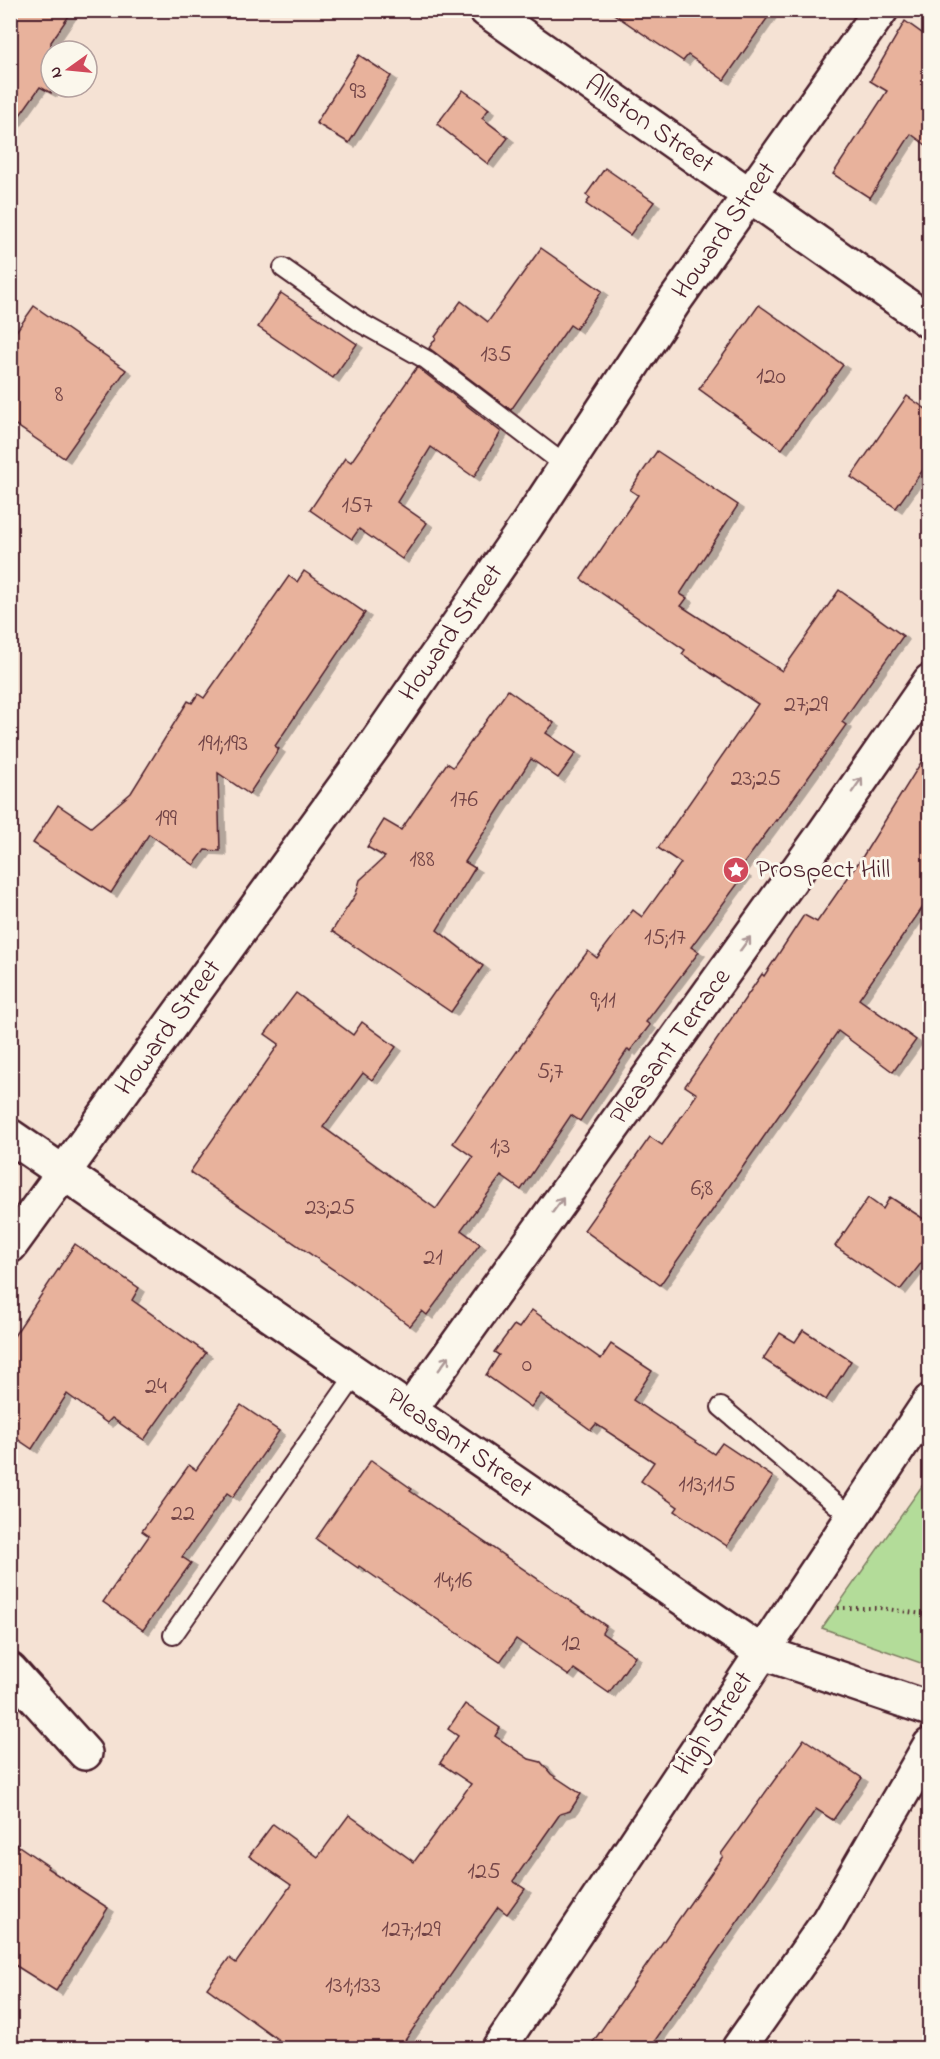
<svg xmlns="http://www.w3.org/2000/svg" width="940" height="2059" font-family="'Indie Flower',sans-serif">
<defs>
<filter id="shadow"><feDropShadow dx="6" dy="4" stdDeviation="0" flood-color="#0004"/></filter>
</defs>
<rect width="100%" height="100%" fill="#f5e2d4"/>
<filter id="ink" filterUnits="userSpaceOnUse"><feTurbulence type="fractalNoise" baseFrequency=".0167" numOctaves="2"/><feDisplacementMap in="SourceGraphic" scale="12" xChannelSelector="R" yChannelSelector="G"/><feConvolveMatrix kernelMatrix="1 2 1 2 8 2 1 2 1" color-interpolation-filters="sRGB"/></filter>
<g filter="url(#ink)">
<path fill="#b3dc99" stroke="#7e7e62" stroke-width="1.5" d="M929 1476V1666L822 1628Z"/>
<g fill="#e8b29c" stroke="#4a1f2b" stroke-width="1.5" filter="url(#shadow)">
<path d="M10 10H73L51 42V93L40 87 10 129Z"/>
<path d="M608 10H773L724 80 688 55 683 61Z"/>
<path d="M905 21 930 39V148L911 134 870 198 833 174 887 91 870 81Z"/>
<path d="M359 55 391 76 349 143 316 123Z"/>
<path d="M463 90 489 109 482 118 508 138 488 164 437 124Z"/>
<path d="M605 168 654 202 630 235 586 204 590 198 586 195Z"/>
<path d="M541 248 602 291 576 329 570 325 511 410 429 348 436 338 435 337 461 301 488 322Z"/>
<path d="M281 293 357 344 333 378 258 327Z"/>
<path d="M759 305 843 365 782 449 699 389Z"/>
<path d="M34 306 126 370 64 458 10 421V340Z"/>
<path d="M417 367 501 432 474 477 431 447 397 502 427 523 402 559 359 529 352 539 310 510 345 458 351 462Z"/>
<path d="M907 396 930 412V460L896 508 851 477Z"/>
<path d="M657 451 738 505 680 594 687 598 681 606 782 671 839 590 903 636 842 722 846 725 777 821 776 820 739 870 745 874 691 947 699 952 646 1022 650 1025 630 1051 628 1049 580 1121 571 1115 521 1190 501 1176 461 1230 480 1244 427 1315 422 1311 410 1326 350 1281 190 1172 279 1044 265 1034 296 993 353 1035 362 1022 396 1047 372 1080 363 1073 323 1127 436 1209 473 1157 453 1143 571 974 588 951 597 958 633 910 642 917 681 863 658 848 758 704 682 654 685 650 581 579 638 495 630 490Z"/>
<path d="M304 571 365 613 275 746 279 749 249 794 218 773 220 851 205 850 194 865 149 834 111 893 33 843 58 805 91 827 131 793 188 701 192 703 198 694 204 698 289 576 297 582Z"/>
<path d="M508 690 554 723 546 733 576 753 558 778 531 759 465 862 475 868 437 930 483 966 451 1012 332 931 356 894 360 880 385 857 367 847 384 820 401 830 447 763 453 767Z"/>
<path d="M930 748V897L859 999 916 1040 893 1072 838 1031 660 1285 584 1230 650 1137 662 1145 697 1094 685 1086 762 974 764 976 804 915 817 922 863 856Z"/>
<path d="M890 1197 930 1223V1252L900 1290 835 1246 868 1198 883 1209Z"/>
<path d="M75 1244 139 1288 132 1300 206 1353 144 1440 112 1418 107 1423 67 1394 32 1449 10 1434V1342Z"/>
<path d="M532 1310 601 1359 611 1344 652 1371 633 1400 714 1454 722 1443 773 1477 727 1546 675 1511 678 1507 641 1481 654 1462 596 1424 591 1430 541 1394 531 1407 486 1375 499 1355 494 1352 514 1325 519 1328Z"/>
<path d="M803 1330 851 1361 826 1400 763 1359 780 1333 795 1342Z"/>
<path d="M241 1405 279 1431 233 1497 227 1493 182 1557 191 1563 143 1630 103 1602 149 1536 142 1531 189 1465 196 1470Z"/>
<path d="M371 1460 412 1489 410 1491 606 1626 602 1633 635 1656 609 1693 574 1669 569 1676 516 1639 500 1662 359 1566 358 1568 316 1539Z"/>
<path d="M465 1704 500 1728 495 1736 529 1759 541 1762 551 1774 581 1794 570 1811 560 1814 513 1881 525 1889 507 1914 498 1907 399 2049H291L207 1988 229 1958 236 1963 291 1885 249 1856 273 1824 318 1857 349 1815 414 1862 471 1784 440 1763 458 1736 448 1729Z"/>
<path d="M804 1739 862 1778 833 1820 816 1809 649 2049H588L723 1856 721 1854Z"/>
<path d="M10 1840 48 1866 47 1868 108 1908 56 1991 10 1962Z"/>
</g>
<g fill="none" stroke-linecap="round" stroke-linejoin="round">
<defs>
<g id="lane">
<path d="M283 268 361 323 427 360 566 466"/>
<path d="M721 1407 851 1517"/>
<path d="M173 1635 356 1374"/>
</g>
<g id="street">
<path d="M486 10 930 322"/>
<path d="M10 1136 761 1652 930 1709"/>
<path d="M10 1246 376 743 527 525 676 299 881 10"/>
<path d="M410 1410 822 836 930 681"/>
<path d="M10 1670 85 1753"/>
<path d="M499 2048 930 1401"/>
<path d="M739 2048 827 1923 930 1745"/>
</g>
</defs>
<use href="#lane" stroke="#4a1f2b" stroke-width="22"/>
<use href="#street" stroke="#4a1f2b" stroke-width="38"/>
<path stroke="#4a1f2b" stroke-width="4" stroke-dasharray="1.5 4.5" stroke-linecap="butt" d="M838 1608H880L930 1615"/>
<use href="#lane" stroke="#fbf7ec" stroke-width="18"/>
<use href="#street" stroke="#fbf7ec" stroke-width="33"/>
</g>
<defs><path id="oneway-shaft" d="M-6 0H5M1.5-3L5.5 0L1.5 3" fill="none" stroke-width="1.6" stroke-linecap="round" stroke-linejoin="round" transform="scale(1.5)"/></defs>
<g stroke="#ab9695">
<use href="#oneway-shaft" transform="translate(857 785) rotate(-55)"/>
<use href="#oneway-shaft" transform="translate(745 944) rotate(-54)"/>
<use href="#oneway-shaft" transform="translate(558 1205) rotate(-54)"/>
<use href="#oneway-shaft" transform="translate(444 1363) rotate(-54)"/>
</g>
</g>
<defs>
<symbol id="sight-disc" viewBox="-11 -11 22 22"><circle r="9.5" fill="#d1495b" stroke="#fbf7ec"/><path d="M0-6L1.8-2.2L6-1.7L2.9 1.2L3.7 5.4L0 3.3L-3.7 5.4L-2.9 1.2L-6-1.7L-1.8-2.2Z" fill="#fff"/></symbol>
</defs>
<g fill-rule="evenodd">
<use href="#sight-disc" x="721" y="855" width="30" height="30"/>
</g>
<g text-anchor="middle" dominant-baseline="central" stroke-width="6" stroke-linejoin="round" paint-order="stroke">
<g font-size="24" fill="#724447">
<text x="358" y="92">93</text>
<text x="496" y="355">135</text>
<text x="771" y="377">120</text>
<text x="59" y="395">8</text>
<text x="357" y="506">157</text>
<text x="806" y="705">27;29</text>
<text x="223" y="744">191;193</text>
<text x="756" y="779">23;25</text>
<text x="464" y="800">176</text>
<text x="166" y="819">199</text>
<text x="422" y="860">188</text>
<text x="665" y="938">15;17</text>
<text x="603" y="1001">9;11</text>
<text x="550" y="1072">5;7</text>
<text x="500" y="1147">1;3</text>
<text x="702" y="1189">6;8</text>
<text x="330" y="1208">23;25</text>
<text x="433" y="1258">21</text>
<text x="527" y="1365">0</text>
<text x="156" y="1387">24</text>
<text x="707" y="1485">113;115</text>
<text x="183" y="1514">22</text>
<text x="453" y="1581">14;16</text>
<text x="571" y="1644">12</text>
<text x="484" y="1872">125</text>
<text x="411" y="1930">127;129</text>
<text x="353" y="1986">131;133</text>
</g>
<g font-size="27" fill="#4a1f2b" stroke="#fbf7ec">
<text transform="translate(649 125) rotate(35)">Allston Street</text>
<text transform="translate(725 231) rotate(-55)">Howard Street</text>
<text transform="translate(452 633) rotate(-55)">Howard Street</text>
<text transform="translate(169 1028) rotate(-54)">Howard Street</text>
<text transform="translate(671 1047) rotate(-54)">Pleasant Terrace</text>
<text transform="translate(459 1444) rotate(35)">Pleasant Street</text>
<text transform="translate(714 1724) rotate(-56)">High Street</text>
</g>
<g font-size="27" fill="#4a1f2b" stroke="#fbf7ec" text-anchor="start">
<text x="756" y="870">Prospect Hill</text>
</g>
</g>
<rect width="940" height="2059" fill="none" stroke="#fbf7ec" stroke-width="36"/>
<rect x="18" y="18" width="904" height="2023" fill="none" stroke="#4a1f2b" stroke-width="2" filter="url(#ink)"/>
<g transform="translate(69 69) rotate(255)"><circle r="28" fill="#fbf7ec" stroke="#b4a19f" stroke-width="1.5"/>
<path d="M0-4.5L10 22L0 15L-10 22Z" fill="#d1495b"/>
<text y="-9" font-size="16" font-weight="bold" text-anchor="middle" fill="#4a1f2b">N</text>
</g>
</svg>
